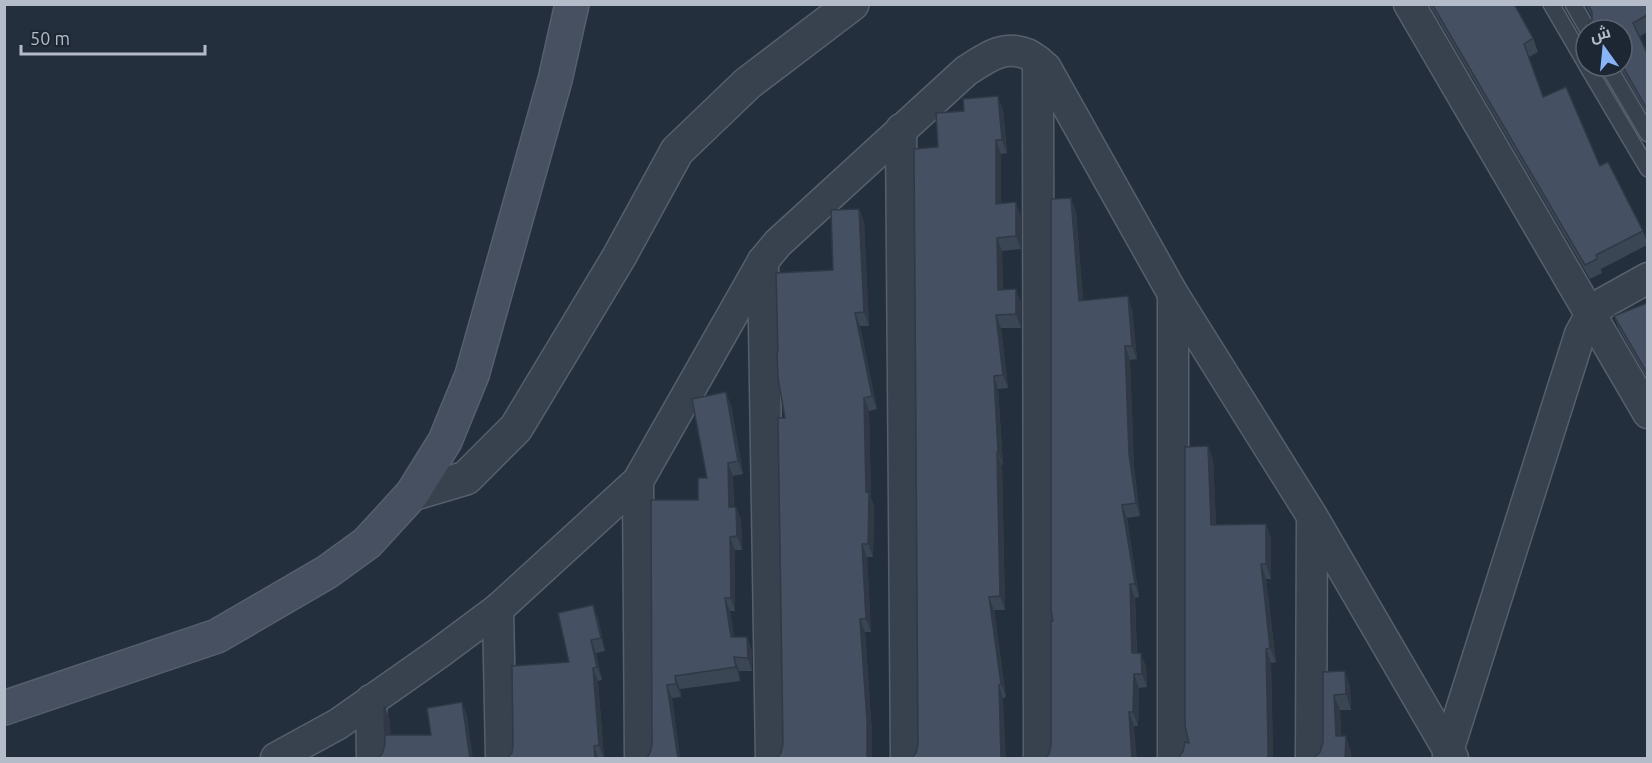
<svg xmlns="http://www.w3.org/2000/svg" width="1652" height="763" font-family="Ubuntu,Cairo,sans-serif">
<rect width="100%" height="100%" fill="#242f3e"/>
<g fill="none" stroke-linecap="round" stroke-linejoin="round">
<defs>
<g id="service">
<path d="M1551 4 1586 64"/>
<path d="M1573 4 1588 30"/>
<path d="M1587 66 1648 169"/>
<path d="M1608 66 1648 134"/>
</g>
<g id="minor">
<path d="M1409 4 1648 413"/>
<path d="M1038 61 1039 758"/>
<path d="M901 129 906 758"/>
<path d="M763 261 771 758"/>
<path d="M1173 294V758"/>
<path d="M638 481 640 758"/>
<path d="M498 609 501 758"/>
<path d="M371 700 372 758"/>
<path d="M276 758 338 724 439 653 498 609 638 481 763 261 778 243 966 71C985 59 1003 44 1027 54 1034 57 1040 63 1046 68L1173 294 1312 516 1453 758"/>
<path d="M1311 758 1312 519"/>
<path d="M1448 758V751L1580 334 1591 314 1605 302 1648 278"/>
</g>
<path id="tertiary" d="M412 494 466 478 516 428 619 257 677 151 748 83 852 4"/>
<path id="secondary" d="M4 708 217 636 327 572 367 543 412 494 445 441 472 375 555 80 572 4"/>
</defs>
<use href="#service" stroke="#565f6c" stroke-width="18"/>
<use href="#minor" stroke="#565f6c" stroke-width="33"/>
<use href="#tertiary" stroke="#565f6c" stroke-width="36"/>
<use href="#secondary" stroke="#565f6c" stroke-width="36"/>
<use href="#service" stroke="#38414e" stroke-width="15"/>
<use href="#minor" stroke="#38414e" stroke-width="30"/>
<use href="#tertiary" stroke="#38414e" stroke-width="33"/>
<use href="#secondary" stroke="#465061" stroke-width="33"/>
</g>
<g fill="#3b4654">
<path d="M1429 4H1514L1533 38 1538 52 1529 57 1543 97 1600 166 1643 231 1647 242V245L1601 269 1602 273 1590 279Z"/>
<path d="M1585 4H1647V32L1639 37 1647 53V114L1619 66H1622V30H1590L1588 24 1592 20V17Z"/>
<path d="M1003 110 1007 153 1001 154V204L1021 216V249L1002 251 1003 290 1021 302V328H1001L1008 388 998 389 1003 465H1002L1005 610H994L1006 697 1003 698 916 753 918 745 938 147Z"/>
<path d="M859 209 864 222 869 326H860L877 409 869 411 871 498 874 506 873 557H867L871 632H865L872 734 781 753 783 744 785 418 778 352 833 270Z"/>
<path d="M1076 211 1083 300 1132 309 1137 359 1130 360 1134 467 1140 516 1127 518 1139 597 1135 598 1137 653 1146 666 1147 687 1139 688 1138 726H1134L1049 754 1051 745 1053 621Z"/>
<path d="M1647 303V378L1619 329 1614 316Z"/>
<path d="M731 405 743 474 733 476 734 507H736L741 520 742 550H735V611H730L734 637 752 650V671H739L740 681 680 689 681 697 672 698 680 759H646L650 753 652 745 698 500 707 478Z"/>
<path d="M1208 446 1213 460 1216 525 1266 524 1271 538V579H1266L1276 662 1271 663 1273 759H1180L1189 743Z"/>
<path d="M598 618 605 651 596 653 602 680 598 681 604 759H509L513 745Z"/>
<path d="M1323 672 1350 686 1351 710H1340L1341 736 1351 752V759H1313L1320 752 1323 743Z"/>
</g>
<g fill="#303945">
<path d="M998 96 1003 110 1007 153 1002 140Z"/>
<path d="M996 140 1001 154V217L996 204Z"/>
<path d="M1071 198 1076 211 1084 314 1079 301Z"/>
<path d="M1016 202 1021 216V249L1016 236Z"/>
<path d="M859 209 864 222 869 326 864 312Z"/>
<path d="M997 238 1002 251 1003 303 998 290Z"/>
<path d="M1016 289 1021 302V328L1016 314Z"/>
<path d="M1128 296 1132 309 1137 359 1132 346Z"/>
<path d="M855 313 860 326 877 409 872 396Z"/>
<path d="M996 315 1001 328 1008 388 1003 375Z"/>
<path d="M1125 346 1130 360 1134 467 1140 516 1136 503 1129 454Z"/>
<path d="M994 376 998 389 1003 465 998 452Z"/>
<path d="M726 392 731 405 743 474 738 461Z"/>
<path d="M864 398 869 411 871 498 874 506 873 557 868 544Z"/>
<path d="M1208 446 1213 460 1217 539 1211 525Z"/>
<path d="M997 452 1002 465 1005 610 1000 596Z"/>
<path d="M728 463 733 476 734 520 729 507Z"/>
<path d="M1122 505 1127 518 1139 597 1135 584Z"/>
<path d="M736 507 741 520 742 550 737 536Z"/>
<path d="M1266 524 1271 538V579L1266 564Z"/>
<path d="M730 537 735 550V611L731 598Z"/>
<path d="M862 544 867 557 871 632 866 619Z"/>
<path d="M1261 564 1266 579 1276 662 1270 648Z"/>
<path d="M1130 584 1135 598 1137 667 1132 653Z"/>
<path d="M989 597 994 610 1006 697 1001 684Z"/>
<path d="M725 598 730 611 736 650 731 637Z"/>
<path d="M593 605 598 618 605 651 601 638Z"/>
<path d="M860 619 865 632 872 734V759H867Z"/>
<path d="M747 637 752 650V671L748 658Z"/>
<path d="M591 640 596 653 602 680 597 667Z"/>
<path d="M1266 649 1271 663 1273 759H1268Z"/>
<path d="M1141 653 1146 666 1147 687 1142 674Z"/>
<path d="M734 657 739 671 740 681 736 667Z"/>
<path d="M593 668 598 681 604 759 599 745Z"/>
<path d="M1345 671 1350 686 1351 710 1346 694Z"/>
<path d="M1134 674 1139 688 1138 726 1133 712Z"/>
<path d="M675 676 680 689 681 697 676 684Z"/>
<path d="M667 685 672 698 680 759H678Z"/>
<path d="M999 685 1003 698 1006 759H1001Z"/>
<path d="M1334 695 1340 710 1342 752 1336 736Z"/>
<path d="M462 702 467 715 473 759H470Z"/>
<path d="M385 707 390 720 391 747 386 735Z"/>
<path d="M1129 712 1134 726 1137 759H1132Z"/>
<path d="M1346 736 1351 752V759H1345Z"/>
<path d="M594 746 598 759H595Z"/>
</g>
<g fill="#455162" stroke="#303945" stroke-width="1.5">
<path d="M1432 4H1514L1533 38 1524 44 1543 97 1566 87 1600 166 1608 162 1643 231 1596 255 1597 259 1585 265Z"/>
<path d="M1588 4H1647V15L1633 23 1647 53V109L1622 65V30H1591L1588 24 1592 20V12Z"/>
<path d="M998 96 1002 140H996V204L1016 202V236L997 238 998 290 1016 289V314L996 315 1003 375 994 376 998 452H997L1000 596 989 597 1001 684 999 685 1001 759H914L913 756 916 753 918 745 914 149 938 147 936 113 964 111 963 99Z"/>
<path d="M1071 198 1079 301 1128 296 1132 346H1125L1129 454 1136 503 1122 505 1135 584H1130L1132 653H1141L1142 674H1134L1133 712H1129L1132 759H1044L1049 754 1051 745V621H1053L1051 610V199Z"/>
<path d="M859 209 864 312 855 313 872 396 864 398 866 492 869 493 868 544H862L866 619H860L867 721V759H778V757L781 753 783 744 778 418H785L778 378 777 352H778L776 273 833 270 831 210Z"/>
<path d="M1647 303V373L1614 316Z"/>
<path d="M726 392 738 461 728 463 729 507H736L737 536 730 537 731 598H725L731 637H747L748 658 734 657 736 667 675 676 676 684 667 685 678 759H646L650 753 652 745 651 500H698V478H707L692 399Z"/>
<path d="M1208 446 1211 525 1266 524V564H1261L1270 648 1266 649 1268 743V759H1180V755L1183 752 1185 742 1189 743 1185 726V447Z"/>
<path d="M593 605 601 638 591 640 597 667 593 668 599 745 594 746 595 759H509V756L512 753 513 745 512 666 569 662 558 613Z"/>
<path d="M1345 671 1346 694 1334 695 1336 736H1346L1345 759H1313L1320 752 1323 743V672Z"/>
<path d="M462 702 470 759H377L382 754 385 745 384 707H385L386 735H431L427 708Z"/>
<path d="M1023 757 1024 759H1010Z"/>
</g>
<rect width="1652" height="763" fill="none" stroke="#b4bcc9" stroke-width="12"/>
<g transform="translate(1604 48) rotate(345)"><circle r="28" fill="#1d2633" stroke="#59626f" stroke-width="1.5"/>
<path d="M0-4.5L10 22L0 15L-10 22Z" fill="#8ab4f8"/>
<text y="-9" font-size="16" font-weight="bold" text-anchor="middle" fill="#b4bcc9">ش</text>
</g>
<path d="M21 45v9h184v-9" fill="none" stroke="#b4bcc9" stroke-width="3"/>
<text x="30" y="45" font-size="18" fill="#b4bcc9" stroke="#1d2633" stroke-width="4.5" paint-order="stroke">50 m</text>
</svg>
